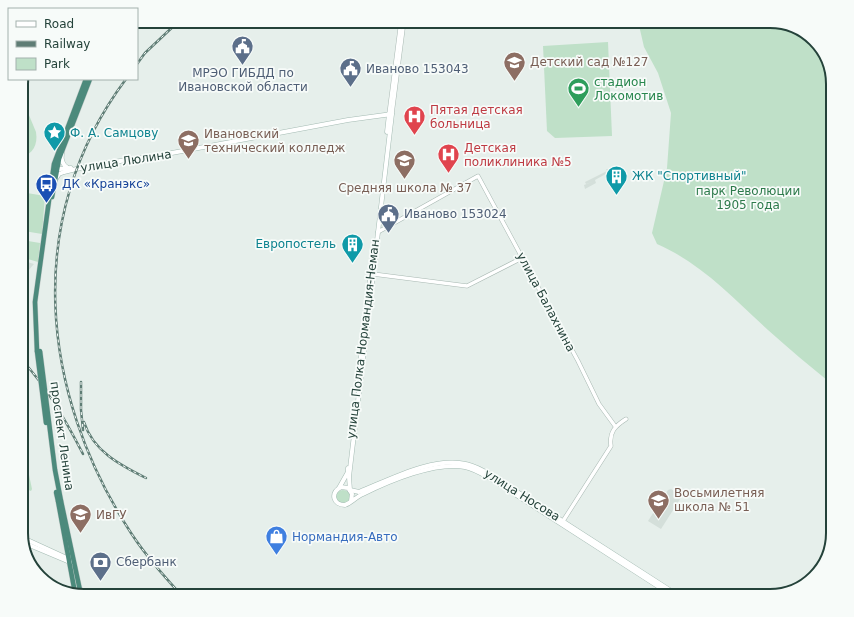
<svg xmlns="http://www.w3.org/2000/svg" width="854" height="617" font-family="'DejaVu Sans',sans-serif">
<rect width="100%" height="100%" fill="#e6efeb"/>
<g fill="#d4dfda">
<path d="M606 169H610L611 171 595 180 596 183 585 189 584 185 592 182 586 184 585 182 607 171Z"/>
<path d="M21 260 34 264 21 279Z"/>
<path d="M671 489 682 496 661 529 648 521 668 490Z"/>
</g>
<g fill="#bfe0c8">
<path d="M638 21H770L808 34 826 56 833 84V385C811 367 789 349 768 330 733 298 701 263 657 244L652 233 667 168 671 113 658 73 644 47Z"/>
<path d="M608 42 612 136 555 138 547 131 543 46Z"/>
<path d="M21 96 36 132C38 145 33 154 21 157Z"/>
<path d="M21 192 45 196 42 234 24 231 22 240 40 243 38 262 21 257Z"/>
<path d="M28 470 32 489 31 491 26 489 25 492 21 491V487Z"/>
<circle cx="343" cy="497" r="7"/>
</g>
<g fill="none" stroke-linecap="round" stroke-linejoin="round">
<defs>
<g id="tertiary">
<path d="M389 114 401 21"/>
<path d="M392 114 404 21"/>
<path d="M378 232 478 176 578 361 599 404 615 426"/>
<path d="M373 274 467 286 522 258"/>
<path d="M563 521 611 446C609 432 615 426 626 419"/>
</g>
<g id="secondary">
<path d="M387 132 389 114"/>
<path d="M62 153C61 159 62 165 68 168"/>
<path d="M55 171 60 169 71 168"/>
<path d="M55 180 59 174 64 172 93 165 161 155 348 120 392 114 349 477 350 490"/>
<path d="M357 390 373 254"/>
<path d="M339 488 348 472V468"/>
<path d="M350 490 359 492C389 480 434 456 466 464 476 466 486 472 494 477L679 596"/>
<path d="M351 501 352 494 348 488 341 487C330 493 333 505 345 505 351 503 356 497 363 494 389 481 436 461 465 467 475 469 484 475 493 480L673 596"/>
<path d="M21 537 69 559"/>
<path d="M22 542 72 563"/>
</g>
<g id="trunk">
<path d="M52 197 59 159 90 79"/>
<path d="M37 351 35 302 54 164 86 79"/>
<path d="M58 501 75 593"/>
<path d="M61 501 81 595"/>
</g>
</defs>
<use href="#tertiary" stroke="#a8b8b2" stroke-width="4.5"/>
<use href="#secondary" stroke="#a4bbb3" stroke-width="5"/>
<use href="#trunk" stroke="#c2cac8" stroke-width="5.5"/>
<use href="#tertiary" stroke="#fff" stroke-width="3.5"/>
<use href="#secondary" stroke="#fff" stroke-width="4"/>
<use href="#trunk" stroke="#4c8a7c" stroke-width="4.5"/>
<defs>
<g id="rail">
<path d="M137 64 145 53 179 21"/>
<path d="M126 79C22 218 40 393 131 533 146 556 164 576 182 596"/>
<path d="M21 359C47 387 66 421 83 454"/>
<path d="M81 382V410L83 430"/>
<path d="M84 422C93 451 120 465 146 478"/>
</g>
</defs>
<use href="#rail" stroke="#5f7d75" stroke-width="2.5"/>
<use href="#rail" stroke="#f7fbf9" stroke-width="1" stroke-dasharray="3" stroke-linecap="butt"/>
<defs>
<g id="trunk-bridge">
<path d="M37 351 46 423"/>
<path d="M40 351 55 470 61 501"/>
<path d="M56 492 58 501"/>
</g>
</defs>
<use href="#trunk-bridge" stroke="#c2cac8" stroke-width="5.5" stroke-linecap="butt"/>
<use href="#trunk-bridge" stroke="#4c8a7c" stroke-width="4.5"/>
</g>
<defs>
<symbol id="civic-pin" viewBox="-11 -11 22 30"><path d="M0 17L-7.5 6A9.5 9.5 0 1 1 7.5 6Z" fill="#5c6f8a" stroke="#f7fbf9"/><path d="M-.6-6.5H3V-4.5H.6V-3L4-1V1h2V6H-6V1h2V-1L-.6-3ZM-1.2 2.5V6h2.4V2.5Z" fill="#fff"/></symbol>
<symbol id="school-pin" viewBox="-11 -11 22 30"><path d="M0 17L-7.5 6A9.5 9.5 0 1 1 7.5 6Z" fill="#8d6e63" stroke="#f7fbf9"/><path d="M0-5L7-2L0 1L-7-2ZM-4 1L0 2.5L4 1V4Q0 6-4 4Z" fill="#fff"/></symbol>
<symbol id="stadium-pin" viewBox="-11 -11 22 30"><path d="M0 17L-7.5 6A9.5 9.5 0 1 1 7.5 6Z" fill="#2e9e5b" stroke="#f7fbf9"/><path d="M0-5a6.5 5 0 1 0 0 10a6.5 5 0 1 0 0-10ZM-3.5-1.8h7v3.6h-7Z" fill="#fff"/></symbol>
<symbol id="hospital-pin" viewBox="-11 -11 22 30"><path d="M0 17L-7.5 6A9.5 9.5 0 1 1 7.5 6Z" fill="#e0444e" stroke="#f7fbf9"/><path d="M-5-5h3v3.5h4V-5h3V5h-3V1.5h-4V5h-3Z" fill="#fff"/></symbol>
<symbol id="sight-pin" viewBox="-11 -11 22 30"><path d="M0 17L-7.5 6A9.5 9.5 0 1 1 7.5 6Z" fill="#0f9aa8" stroke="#f7fbf9"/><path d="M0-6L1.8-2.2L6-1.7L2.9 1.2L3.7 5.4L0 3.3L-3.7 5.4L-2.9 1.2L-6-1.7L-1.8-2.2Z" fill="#fff"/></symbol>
<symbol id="university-pin" viewBox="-11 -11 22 30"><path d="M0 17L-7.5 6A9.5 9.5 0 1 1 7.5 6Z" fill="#8d6e63" stroke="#f7fbf9"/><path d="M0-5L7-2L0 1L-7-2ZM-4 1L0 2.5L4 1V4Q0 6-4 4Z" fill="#fff"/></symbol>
<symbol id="building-pin" viewBox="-11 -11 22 30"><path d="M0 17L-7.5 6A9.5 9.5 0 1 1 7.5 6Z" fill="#0f9aa8" stroke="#f7fbf9"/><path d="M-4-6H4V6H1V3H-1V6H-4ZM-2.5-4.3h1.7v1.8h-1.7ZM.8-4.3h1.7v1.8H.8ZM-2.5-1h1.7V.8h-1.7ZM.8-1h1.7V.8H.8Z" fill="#fff"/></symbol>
<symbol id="bus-pin" viewBox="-11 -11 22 30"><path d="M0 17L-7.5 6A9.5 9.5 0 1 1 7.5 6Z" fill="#1a4fb4" stroke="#f7fbf9"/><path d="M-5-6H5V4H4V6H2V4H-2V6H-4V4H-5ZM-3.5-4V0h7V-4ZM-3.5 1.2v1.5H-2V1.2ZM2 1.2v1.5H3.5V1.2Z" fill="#fff"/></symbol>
<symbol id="shop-pin" viewBox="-11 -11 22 30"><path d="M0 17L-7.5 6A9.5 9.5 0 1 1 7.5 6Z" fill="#3f7fe0" stroke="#f7fbf9"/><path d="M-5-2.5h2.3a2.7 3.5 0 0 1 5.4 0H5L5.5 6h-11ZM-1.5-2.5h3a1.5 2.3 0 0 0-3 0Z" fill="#fff"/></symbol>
<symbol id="bank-pin" viewBox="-11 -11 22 30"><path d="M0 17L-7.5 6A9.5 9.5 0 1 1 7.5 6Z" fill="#5c6f8a" stroke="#f7fbf9"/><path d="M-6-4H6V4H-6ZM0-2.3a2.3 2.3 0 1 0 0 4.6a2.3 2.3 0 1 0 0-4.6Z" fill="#fff"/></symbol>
</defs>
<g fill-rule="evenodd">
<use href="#civic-pin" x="230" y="34" width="25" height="34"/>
<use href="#school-pin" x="502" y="50" width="25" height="34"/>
<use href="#civic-pin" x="338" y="56" width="25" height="34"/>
<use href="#stadium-pin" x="566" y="76" width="25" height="34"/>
<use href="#hospital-pin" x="402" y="104" width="25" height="34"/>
<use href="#sight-pin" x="42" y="120" width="25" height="34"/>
<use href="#university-pin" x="176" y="128" width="25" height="34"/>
<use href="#hospital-pin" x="436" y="142" width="25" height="34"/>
<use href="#school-pin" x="392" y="148" width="25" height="34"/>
<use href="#building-pin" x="604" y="164" width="25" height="34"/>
<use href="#bus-pin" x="34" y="172" width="25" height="34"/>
<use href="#civic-pin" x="376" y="202" width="25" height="34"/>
<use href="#building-pin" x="340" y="232" width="25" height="34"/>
<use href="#school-pin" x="646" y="488" width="25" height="34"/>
<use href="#university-pin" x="68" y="502" width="25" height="34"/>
<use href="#shop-pin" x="264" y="524" width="25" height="34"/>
<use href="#bank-pin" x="88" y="550" width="25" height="34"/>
</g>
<g text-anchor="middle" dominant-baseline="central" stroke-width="3.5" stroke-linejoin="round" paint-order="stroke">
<g font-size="12" fill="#785e54" stroke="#f7fbf9" text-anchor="start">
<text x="530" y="62">Детский сад №127</text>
<text x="204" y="134">Ивановский<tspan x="204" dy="14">технический колледж</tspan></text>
<text x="405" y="188" text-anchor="middle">Средняя школа № 37</text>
<text x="674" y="493">Восьмилетняя<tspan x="674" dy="14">школа № 51</tspan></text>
<text x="96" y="515">ИвГУ</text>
</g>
<g font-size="12" fill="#4e5e75" stroke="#f7fbf9" text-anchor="start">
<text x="366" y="69">Иваново 153043</text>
<text x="243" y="73" text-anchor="middle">МРЭО ГИБДД по<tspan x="243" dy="14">Ивановской области</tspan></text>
<text x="404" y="214">Иваново 153024</text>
<text x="116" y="562">Сбербанк</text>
</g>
<g font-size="12" fill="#27864d" stroke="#f7fbf9" text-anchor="start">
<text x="594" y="82">стадион<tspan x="594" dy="14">Локомотив</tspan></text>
</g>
<g font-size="12" fill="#be3a42" stroke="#f7fbf9" text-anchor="start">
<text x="430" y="110">Пятая детская<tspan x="430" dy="14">больница</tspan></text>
<text x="464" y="148">Детская<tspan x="464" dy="14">поликлиника №5</tspan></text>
</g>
<g font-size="12" fill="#0d838f" stroke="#f7fbf9" text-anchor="start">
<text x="70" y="133">Ф. А. Самцову</text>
<text x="632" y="176">ЖК "Спортивный"</text>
<text x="336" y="244" text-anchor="end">Европостель</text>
</g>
<g font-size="12" fill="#24423a" stroke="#f7fbf9">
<text transform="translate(126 161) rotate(-9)">улица Люлина</text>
<text transform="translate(546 302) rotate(62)">улица Балахнина</text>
<text transform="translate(363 339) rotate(-83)">улица Полка Нормандия-Неман</text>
<text transform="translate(62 436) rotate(82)">проспект Ленина</text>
<text transform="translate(522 495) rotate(32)">улица Носова</text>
</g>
<g font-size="12" fill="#164399" stroke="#f7fbf9" text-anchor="start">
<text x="62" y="184">ДК «Кранэкс»</text>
</g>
<g font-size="12" fill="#2d7a4b" stroke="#f7fbf9">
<text x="748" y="191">парк Революции<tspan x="748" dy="14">1905 года</tspan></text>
</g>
<g font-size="12" fill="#366cbe" stroke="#f7fbf9" text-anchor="start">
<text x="292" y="537">Нормандия-Авто</text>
</g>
</g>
<path d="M0 0H854V617H0ZM84 28H770A56 56 0 0 1 826 84V533A56 56 0 0 1 770 589H84A56 56 0 0 1 28 533V84A56 56 0 0 1 84 28Z" fill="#f7fbf9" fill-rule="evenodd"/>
<path fill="none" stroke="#24423a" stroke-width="2" d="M84 28H770A56 56 0 0 1 826 84V533A56 56 0 0 1 770 589H84A56 56 0 0 1 28 533V84A56 56 0 0 1 84 28Z"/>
<rect x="8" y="8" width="130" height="72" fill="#f7fbf9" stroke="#a3b1ad"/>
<rect x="16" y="21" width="20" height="6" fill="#ffffff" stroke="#a3b1ad"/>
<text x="44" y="28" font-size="12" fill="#24423a">Road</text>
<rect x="16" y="41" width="20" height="6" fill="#5f7d75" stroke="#a3b1ad"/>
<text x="44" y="48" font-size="12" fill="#24423a">Railway</text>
<rect x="16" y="58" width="20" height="12" fill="#bfe0c8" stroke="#a3b1ad"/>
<text x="44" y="68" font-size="12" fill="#24423a">Park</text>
</svg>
